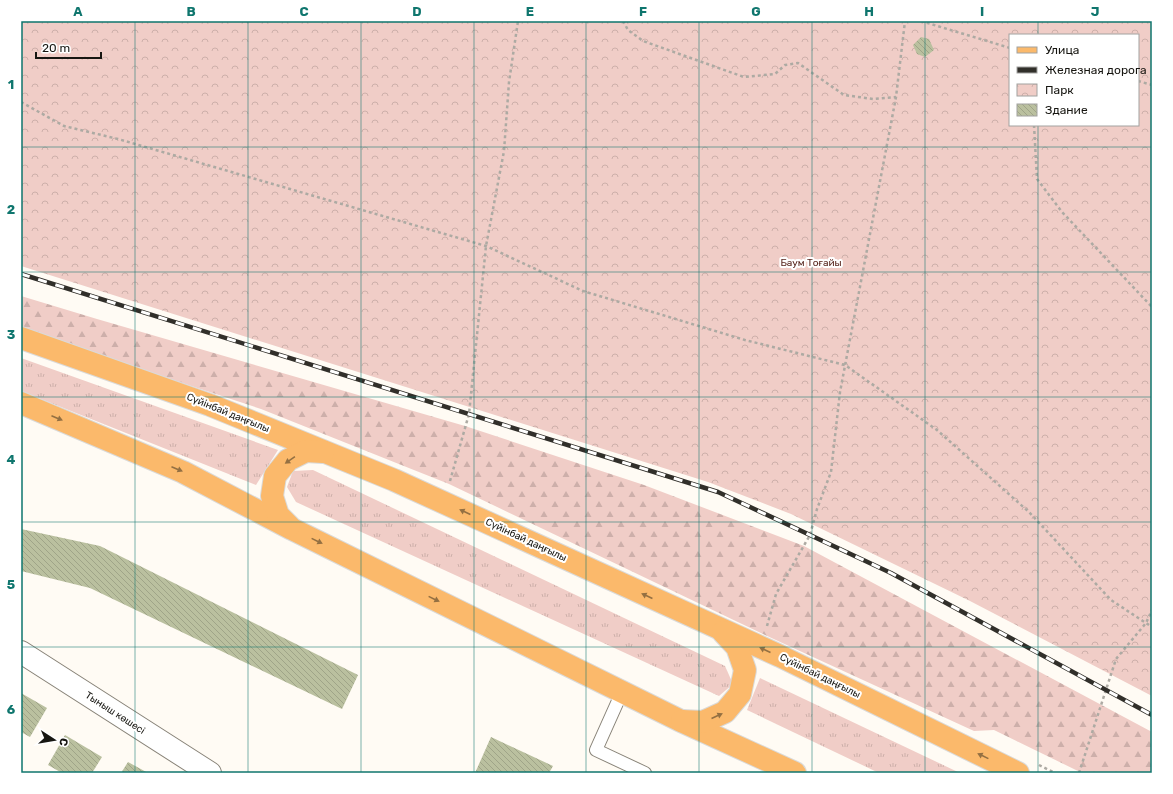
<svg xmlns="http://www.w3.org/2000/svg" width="1173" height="794" font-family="Rubik,sans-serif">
<defs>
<pattern id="grass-tufts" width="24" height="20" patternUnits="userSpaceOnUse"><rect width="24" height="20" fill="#f0cdc7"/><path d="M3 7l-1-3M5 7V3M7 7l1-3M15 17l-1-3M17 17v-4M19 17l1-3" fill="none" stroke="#cdafaa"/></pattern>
<pattern id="forest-firs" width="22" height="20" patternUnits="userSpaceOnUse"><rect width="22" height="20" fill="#f0cdc7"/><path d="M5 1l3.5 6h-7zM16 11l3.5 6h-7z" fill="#cdafaa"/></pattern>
<pattern id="park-crowns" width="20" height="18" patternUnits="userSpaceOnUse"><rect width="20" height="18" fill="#f0cdc7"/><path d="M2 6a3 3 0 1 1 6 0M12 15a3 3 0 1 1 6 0" fill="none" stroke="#cdafaa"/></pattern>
<pattern id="building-back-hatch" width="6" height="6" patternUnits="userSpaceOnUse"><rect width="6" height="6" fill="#bac09f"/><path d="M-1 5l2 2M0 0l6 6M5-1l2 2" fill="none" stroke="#9fa488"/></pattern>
</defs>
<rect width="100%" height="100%" fill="#fffbf4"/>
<g fill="url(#grass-tufts)">
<path d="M21 358 278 450 256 485 21 391Z"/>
<path d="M313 470 725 666 733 684 719 696 296 502 287 487 293 471Z"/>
<path d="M760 678 960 773H879L747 710Z"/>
</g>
<path fill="url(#forest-firs)" d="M21 296 97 319 465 426 644 485 804 546 1152 732V773L1080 772 994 730 974 731 765 635 449 484 261 409 21 330Z"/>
<path fill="url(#park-crowns)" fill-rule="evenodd" d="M21 21H1152V696L970 601 791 514 708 482 21 266ZM1010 35H1138V125H1010Z"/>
<g fill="url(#building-back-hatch)">
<path d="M921 37 929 39 934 50 925 57 917 54 913 45Z"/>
<path d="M21 529 100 546 358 675 342 709 90 588 21 571Z"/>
<path d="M21 693 47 708 30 737 21 732Z"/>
<path d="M65 735 102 757 92 773H62L48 765Z"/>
<path d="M491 737 553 766 549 773H475Z"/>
<path d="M128 762 148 773H121Z"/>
</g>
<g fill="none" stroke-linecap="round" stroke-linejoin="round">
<defs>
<path id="service" d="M622 692 596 750 645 773"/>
<path id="minor" d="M21 652 210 773"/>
<g id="primary">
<path d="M21 338 210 405 394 480 780 656 1018 773"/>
<path d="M21 403 183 472 292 529 679 720 795 773"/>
<path d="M289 526 278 515 272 496 275 476 288 460 306 451 323 452"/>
<path d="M682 721 703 722 725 712 740 694 745 670 737 647 723 632"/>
</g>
</defs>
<use href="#service" stroke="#888378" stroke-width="14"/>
<use href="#minor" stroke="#888378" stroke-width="24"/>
<use href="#primary" stroke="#dadad9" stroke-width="24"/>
<g stroke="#adaaa3" stroke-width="2.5" stroke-dasharray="3 3" stroke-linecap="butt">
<path d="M623 21 628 30 643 41 744 77 775 74 785 65 798 63 844 95 873 99 896 97"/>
<path d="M921 21 1010 48"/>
<path d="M1138 81 1152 85"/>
<path d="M21 102 64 126 118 139 486 246 583 291 745 340 845 365 937 430 1029 512 1111 600 1152 627"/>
<path d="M1034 125 1037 179 1062 212 1152 307"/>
<path d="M450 481 469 414 486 246 504 151 509 82 518 21"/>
<path d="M767 626 776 594 810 535 817 509 831 472 840 392 896 97 905 21"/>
<path d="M1039 765 1055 773"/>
<path d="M1079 773 1116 659 1146 623 1152 610"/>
</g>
<use href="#service" stroke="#fff" stroke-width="12"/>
<use href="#minor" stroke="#fff" stroke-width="22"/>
<use href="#primary" stroke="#fbb96b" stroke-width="22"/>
<defs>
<path id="rail" d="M21 274 718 492 891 573 1152 715"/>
</defs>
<use href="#rail" stroke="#312f2a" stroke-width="4.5"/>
<use href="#rail" stroke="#fff" stroke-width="3" stroke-dasharray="9" stroke-linecap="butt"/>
</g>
<defs><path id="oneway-solid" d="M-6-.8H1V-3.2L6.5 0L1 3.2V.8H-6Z"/></defs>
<g fill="#947042">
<use href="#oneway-solid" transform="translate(57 418) rotate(23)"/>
<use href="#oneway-solid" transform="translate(290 460) rotate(145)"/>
<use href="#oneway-solid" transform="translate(177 469) rotate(23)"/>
<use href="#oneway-solid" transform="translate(465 512) rotate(-155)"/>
<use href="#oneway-solid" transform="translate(317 541) rotate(26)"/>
<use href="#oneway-solid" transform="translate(647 596) rotate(-155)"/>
<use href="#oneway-solid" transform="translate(434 599) rotate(26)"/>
<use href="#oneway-solid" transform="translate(765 650) rotate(-156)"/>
<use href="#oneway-solid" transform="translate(717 716) rotate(-24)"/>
<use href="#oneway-solid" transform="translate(983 756) rotate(-154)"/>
</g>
<path fill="none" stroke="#0f766e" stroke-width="1" stroke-opacity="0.55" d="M135 21V773M248 21V773M361 21V773M474 21V773M586 21V773M699 21V773M812 21V773M925 21V773M1038 21V35M1038 125V773M21 147H1152M21 272H1152M21 397H1152M21 522H1152M21 647H1152"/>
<g text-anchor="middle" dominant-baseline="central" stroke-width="4" stroke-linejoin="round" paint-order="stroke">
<g font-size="10" fill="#56241c" stroke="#fff">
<text x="811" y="263">Баум Тоғайы</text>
</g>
<g font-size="10" fill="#171611" stroke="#fff">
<text transform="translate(228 413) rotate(22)">Сүйінбай даңғылы</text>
<text transform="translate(526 540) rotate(25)">Сүйінбай даңғылы</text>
<text transform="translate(820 676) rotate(26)">Сүйінбай даңғылы</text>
<text transform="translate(115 713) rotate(33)">Тыныш көшесі</text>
</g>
</g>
<rect width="1173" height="794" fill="none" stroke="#ffffff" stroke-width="44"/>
<rect x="1009" y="34" width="130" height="92" fill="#ffffff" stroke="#a2a2a0"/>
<rect x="1017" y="47" width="20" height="6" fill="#fbb96b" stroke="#a2a2a0"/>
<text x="1045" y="54" font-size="12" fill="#171611">Улица</text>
<rect x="1017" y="67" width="20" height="6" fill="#312f2a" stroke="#a2a2a0"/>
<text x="1045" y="74" font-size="12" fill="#171611">Железная дорога</text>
<rect x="1017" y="84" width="20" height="12" fill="url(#park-crowns)" stroke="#a2a2a0"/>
<text x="1045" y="94" font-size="12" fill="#171611">Парк</text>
<rect x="1017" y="104" width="20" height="12" fill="url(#building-back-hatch)" stroke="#a2a2a0"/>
<text x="1045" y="114" font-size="12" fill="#171611">Здание</text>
<g transform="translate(54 740) rotate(102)" stroke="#ffffff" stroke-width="3" paint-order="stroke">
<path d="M0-3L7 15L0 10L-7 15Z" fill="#171611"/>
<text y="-6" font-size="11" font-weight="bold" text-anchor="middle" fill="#171611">С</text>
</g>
<path d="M36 52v6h65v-6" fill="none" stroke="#171611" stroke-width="2"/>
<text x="42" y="52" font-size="12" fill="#171611" stroke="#ffffff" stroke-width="3" paint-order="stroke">20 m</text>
<rect x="22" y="22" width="1129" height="750" fill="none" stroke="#0f766e" stroke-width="1.5"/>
<g font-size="13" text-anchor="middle" font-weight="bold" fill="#0f766e">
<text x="78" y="16">A</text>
<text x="191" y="16">B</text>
<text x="304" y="16">C</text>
<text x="417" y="16">D</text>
<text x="530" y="16">E</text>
<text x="643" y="16">F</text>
<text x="756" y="16">G</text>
<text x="869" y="16">H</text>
<text x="982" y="16">I</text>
<text x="1095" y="16">J</text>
<text x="11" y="89">1</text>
<text x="11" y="214">2</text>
<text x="11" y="339">3</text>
<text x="11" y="464">4</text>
<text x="11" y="589">5</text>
<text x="11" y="714">6</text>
</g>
</svg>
